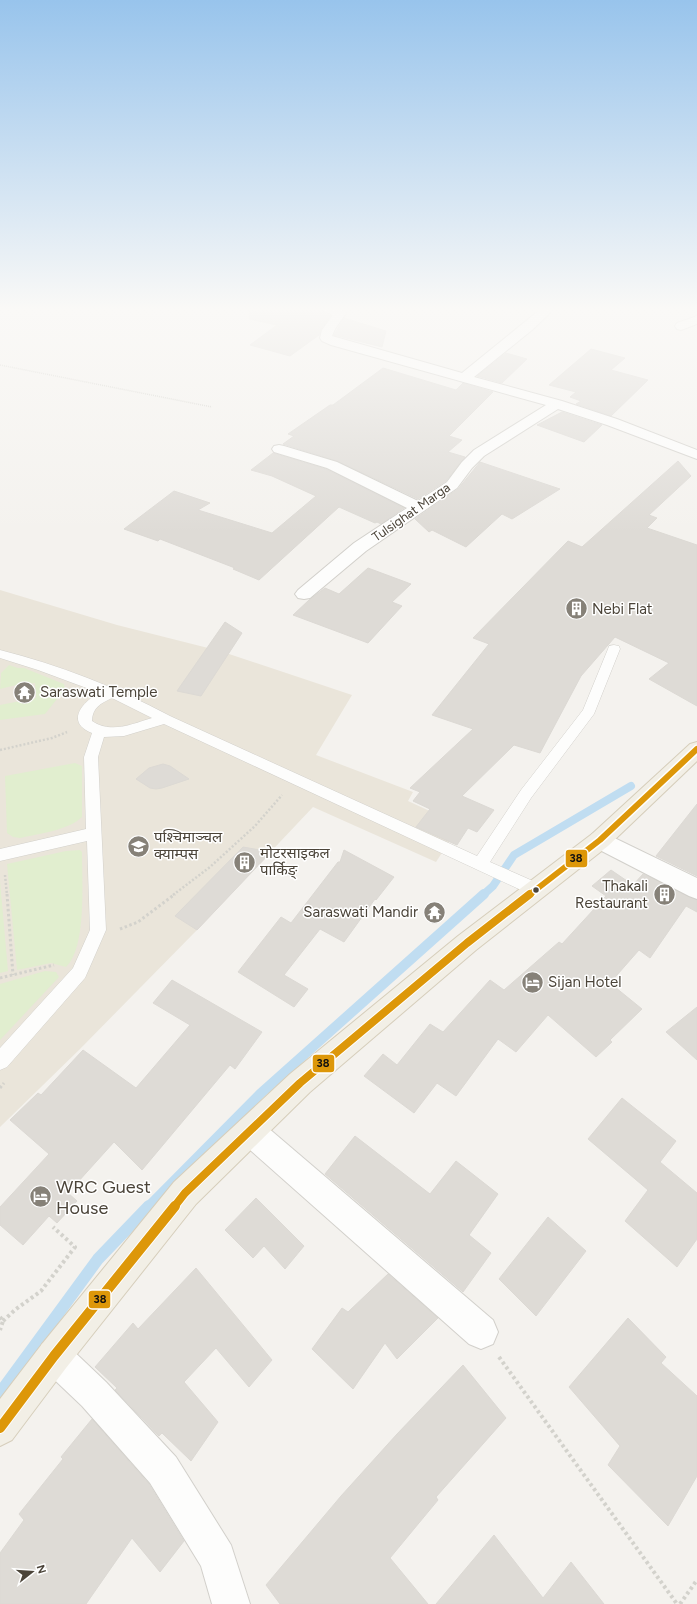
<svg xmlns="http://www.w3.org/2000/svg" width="697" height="1604" font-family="Figtree,'Noto Sans Devanagari',sans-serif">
<rect width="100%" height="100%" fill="#f4f2ee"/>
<path fill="#eae5da" d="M0 590 117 625 220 651 352 695 316 755 413 792 408 801 460 825 436 862 313 807 197 930 80 1049 0 1127Z"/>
<g fill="#e1eecf">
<path d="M9 665 18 668H24L64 684 65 689 45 714 0 720V705L36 698 35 683 16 685 0 689 1 673Z"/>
<path d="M75 763 82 766V817C69 830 38 834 20 838L13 837 7 833 5 776Z"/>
<path d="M80 850 82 852C82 880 87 948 66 967L51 963 17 970 7 864 66 851Z"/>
<path d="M0 881 8 971 0 973Z"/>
<path d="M45 971 56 972 59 977 0 1040V984Z"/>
</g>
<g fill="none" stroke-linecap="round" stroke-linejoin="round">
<path stroke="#c0ddf1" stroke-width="8" d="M483 895 493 886 514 855 631 786"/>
<path stroke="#c0ddf1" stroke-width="10" d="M148 1207 260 1094 484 894"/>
<path stroke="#c0ddf1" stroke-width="12" d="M0 1393 98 1259 149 1206"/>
</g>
<g fill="#dedbd6" stroke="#dcd9d4">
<path d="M250 308H311L331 316 321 329 319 335 290 356 250 345 277 325 249 319Z"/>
<path d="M344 318 386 331 382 347 334 335Z"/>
<path d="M591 349 625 358 611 370 648 380 611 416 576 404 581 401 570 397 576 392 549 385Z"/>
<path d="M506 353 527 359 502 383 477 376Z"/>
<path d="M383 368 456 390 463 383 493 392 449 436 462 440 448 452 465 457 446 481 418 499 337 461 283 444 294 436 288 434 330 405H333Z"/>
<path d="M562 412 602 425 584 442 537 425Z"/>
<path d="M273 453 326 469 404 508 381 524 377 522 375 523 339 507 259 580 233 569 235 568 160 539 158 541 124 529 174 491 210 503 198 510 272 533 316 496 272 476 251 470Z"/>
<path d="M678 461 691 476 649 515 657 518 647 528 697 545V706L649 679 669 663 615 637 581 676 540 753 514 745 462 796 494 810 477 832 468 828 457 845 416 827 430 809 413 801 420 792 410 788 473 729 432 715 489 644 473 638 568 541 582 547Z"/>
<path d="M480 462 560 489 512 519 502 514 466 547 432 530 429 532 415 519 458 489Z"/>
<path d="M368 568 411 584 392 602 402 606 368 643 293 615 309 600 325 588 339 594Z"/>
<path d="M225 622 242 633 201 696 177 691Z"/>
<path d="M163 764 170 766 189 779 162 788 156 789 150 788 136 779 149 768Z"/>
<path d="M697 804V876L656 856Z"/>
<path d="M243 847 271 852 197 930 175 916Z"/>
<path d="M344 850 394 877 376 900 375 899 344 942 320 929 284 975 308 989 294 1007 238 972 281 917 291 923 338 862H340Z"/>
<path d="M611 870 633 885 643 874 697 900V912L686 906 650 958 639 950 610 983 642 1009 610 1040 612 1042 596 1057 548 1015 516 1052 498 1039 456 1096 437 1083 414 1113 364 1076 383 1054 397 1065 430 1024 443 1032 490 980 504 990 559 942 562 944 606 896 592 886Z"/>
<path d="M172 980 262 1032 235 1069 230 1065 142 1170 114 1142 68 1193 77 1201 57 1223 49 1216 23 1245 0 1225V1207L49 1154 10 1120 38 1093 41 1095 83 1050 136 1088 190 1025 153 1003Z"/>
<path d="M697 1007V1060L666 1032Z"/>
<path d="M622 1098 676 1141 660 1162 697 1193V1239L677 1267 625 1221 648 1190 588 1139Z"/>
<path d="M355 1136 430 1194 456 1161 498 1194 469 1235 491 1253 463 1292 325 1174Z"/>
<path d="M256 1198 304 1246 285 1269 264 1246 253 1258 225 1230Z"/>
<path d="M548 1217 586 1251 536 1316 499 1279Z"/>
<path d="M196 1268 272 1360 249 1387 216 1348 184 1382 218 1422 191 1461 162 1433 159 1436 115 1390 117 1388 95 1367 133 1323 138 1329Z"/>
<path d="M388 1274 438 1318 397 1359 385 1343 353 1389 312 1349 342 1308 348 1312Z"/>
<path d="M628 1318 666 1357 661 1363 697 1396V1476L668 1526 608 1465 620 1446 569 1387Z"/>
<path d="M463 1365 506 1418 436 1497 438 1500 390 1558 428 1604H280L266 1585 341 1496 397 1434Z"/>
<path d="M92 1419 149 1484 184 1541 160 1572 132 1538 86 1604H0V1553L24 1520 19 1514 63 1459 61 1457Z"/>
<path d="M494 1535 543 1598 571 1562 604 1604H436Z"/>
</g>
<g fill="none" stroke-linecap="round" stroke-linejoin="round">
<defs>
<path id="lane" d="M614 645 619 646 620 649 594 714 531 798 490 862 542 885 544 890 542 895 536 897 164 724 124 736 104 737 98 757 106 930 85 978 7 1067 0 1070V1048L73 968 90 930 87 841 0 861V849L86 829 84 757 92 733C65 723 82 701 100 693L38 670 0 658V650C59 665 116 687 170 716L477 856 521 790 583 710 608 649 609 646ZM112 698 152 718C132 724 111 734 92 721 92 708 101 703 112 698Z"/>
<g id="street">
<path d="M320 308C329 308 340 306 346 313L335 329 332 336 462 373 542 308H555L532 330 474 377 562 401 617 419 697 450V459L607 425 558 409 484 456 472 468 457 488 366 551 310 598 304 599 298 598 295 594 298 590 354 543 407 508 327 468 274 452 272 449 274 446 279 445 284 446 337 462 418 501 447 482 462 462 474 450 546 405 331 345 322 341 320 338 322 330 333 315 322 310Z"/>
<path d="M697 316V324L681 330 677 329 675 326 677 323Z"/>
<path d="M600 831 697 878V899L689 896 592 846 589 840 592 834Z"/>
<path d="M250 1117 260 1121 493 1320 498 1332 493 1344 481 1349 469 1344 240 1141 236 1131 240 1121Z"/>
<path d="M54 1339 66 1344 106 1382 176 1457 231 1545 250 1604H212L201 1566 150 1483 82 1406 42 1368 37 1356 42 1344Z"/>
</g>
<path id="primary" d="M697 742V761L608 846 476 950 310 1092 196 1204 66 1368 12 1440 0 1446V1399L42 1344 174 1182 290 1074 458 936 592 834 690 744Z"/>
</defs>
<use href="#lane" stroke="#d2d0cb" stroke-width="1"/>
<use href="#street" stroke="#d2d0cb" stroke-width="2"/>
<use href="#primary" stroke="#d6cebb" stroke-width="2"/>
<path stroke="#d3d2cc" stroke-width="1.5" stroke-dasharray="1 1" stroke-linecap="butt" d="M0 365 212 407"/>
<g stroke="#d3d2cc" stroke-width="2.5" stroke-dasharray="2 2" stroke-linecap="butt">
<path d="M0 750 52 738 67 732"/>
<path d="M5 875 7 895"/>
<path d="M173 895 210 867 255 826 282 795"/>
</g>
<g stroke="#d3d2cc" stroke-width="3" stroke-dasharray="2.5 2.5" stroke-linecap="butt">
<path d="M7 894 13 975"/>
<path d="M120 929 138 922 175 894"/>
<path d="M0 978 54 965"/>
<path d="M0 1088 4 1083"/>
</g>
<g stroke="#d3d2cc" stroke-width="4" stroke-dasharray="3 3" stroke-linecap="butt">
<path d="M0 1317 3 1321 0 1330"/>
<path d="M3 1321 16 1309 41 1291 75 1247 53 1227"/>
<path d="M499 1357 677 1604"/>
<path d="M680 1604 697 1580"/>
</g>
<use href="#lane" fill="#fdfdfc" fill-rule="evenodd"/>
<use href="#street" fill="#fdfdfc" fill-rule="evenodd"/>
<use href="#primary" fill="#f2efe6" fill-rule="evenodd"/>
<defs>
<path id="bus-1-far2" d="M529 895 600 840 697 749"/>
<path id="bus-1-far1" d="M174 1207 185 1193 300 1083 467 943 530 894"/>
<path id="bus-1" d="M0 1428 54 1356 175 1206"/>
</defs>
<use href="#bus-1-far2" stroke="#fff" stroke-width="9"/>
<use href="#bus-1-far1" stroke="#fff" stroke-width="10"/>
<use href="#bus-1" stroke="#fff" stroke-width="12"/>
<use href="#bus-1-far2" stroke="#dd9709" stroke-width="6"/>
<use href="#bus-1-far1" stroke="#dd9709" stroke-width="8"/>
<use href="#bus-1" stroke="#dd9709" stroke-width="10"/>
</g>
<linearGradient id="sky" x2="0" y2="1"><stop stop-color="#98c4ec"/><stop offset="0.58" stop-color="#faf9f7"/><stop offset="1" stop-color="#faf9f7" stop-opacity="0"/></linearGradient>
<rect width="697" height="533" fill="url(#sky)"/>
<defs>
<symbol id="building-disc" viewBox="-11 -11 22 22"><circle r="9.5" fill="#868178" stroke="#fff"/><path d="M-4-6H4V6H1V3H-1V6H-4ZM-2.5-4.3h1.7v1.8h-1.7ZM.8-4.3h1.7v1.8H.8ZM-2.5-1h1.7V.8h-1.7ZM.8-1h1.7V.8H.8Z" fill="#fff"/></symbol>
<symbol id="temple-disc" viewBox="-11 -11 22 22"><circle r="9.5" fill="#868178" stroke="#fff"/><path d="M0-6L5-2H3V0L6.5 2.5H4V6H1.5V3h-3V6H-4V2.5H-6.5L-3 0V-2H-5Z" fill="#fff"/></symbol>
<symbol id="university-disc" viewBox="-11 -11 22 22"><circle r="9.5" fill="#868178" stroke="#fff"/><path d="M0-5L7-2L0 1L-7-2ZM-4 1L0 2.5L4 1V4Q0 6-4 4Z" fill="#fff"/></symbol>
<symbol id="hotel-disc" viewBox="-11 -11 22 22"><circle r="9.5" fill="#868178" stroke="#fff"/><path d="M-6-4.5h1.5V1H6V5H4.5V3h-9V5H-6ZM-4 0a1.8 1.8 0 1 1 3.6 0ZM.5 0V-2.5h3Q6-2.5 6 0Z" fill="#fff"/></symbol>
</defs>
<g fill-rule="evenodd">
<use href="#building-disc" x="564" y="596" width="25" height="25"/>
<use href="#temple-disc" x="12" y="680" width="25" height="25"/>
<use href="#university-disc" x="126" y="834" width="25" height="25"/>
<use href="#building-disc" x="232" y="850" width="25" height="25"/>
<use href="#building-disc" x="652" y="882" width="25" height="25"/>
<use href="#temple-disc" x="422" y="900" width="25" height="25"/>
<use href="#hotel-disc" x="520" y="970" width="25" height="25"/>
<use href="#hotel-disc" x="28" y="1184" width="25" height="25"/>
</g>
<circle fill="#4b4439" stroke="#fff" stroke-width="1.5" cx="536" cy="890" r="3.5"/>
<g text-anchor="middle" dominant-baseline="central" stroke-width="3" stroke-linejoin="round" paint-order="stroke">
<g font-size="13" fill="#4b4439" stroke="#fff">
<text transform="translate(411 512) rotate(-35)">Tulsighat Marga</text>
</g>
<g font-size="15" fill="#4b4439" stroke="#fff" text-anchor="start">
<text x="592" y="609">Nebi Flat</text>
<text x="40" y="692">Saraswati Temple</text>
<text x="154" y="837">पश्‍चिमाञ्‍चल<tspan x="154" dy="17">क्याम्पस</tspan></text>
<text x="260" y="853">मोटरसाइकल<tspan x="260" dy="17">पार्किङ्</tspan></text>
<text x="648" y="886" text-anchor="end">Thakali<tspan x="648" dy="17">Restaurant</tspan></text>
<text x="418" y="912" text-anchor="end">Saraswati Mandir</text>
<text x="548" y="982">Sijan Hotel</text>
</g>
<g font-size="18" fill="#4b4439" stroke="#fff" text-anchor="start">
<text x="56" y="1187">WRC Guest<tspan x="56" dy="21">House</tspan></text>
</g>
</g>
<g stroke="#fff" stroke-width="1.5">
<rect x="565" y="849" width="23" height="19" rx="4" fill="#dd9709"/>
<rect x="312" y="1054" width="23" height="19" rx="4" fill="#dd9709"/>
<rect x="88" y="1290" width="23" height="19" rx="4" fill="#dd9709"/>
</g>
<g font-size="11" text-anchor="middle" font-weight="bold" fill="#111">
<text x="576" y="862">38</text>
<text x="323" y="1067">38</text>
<text x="100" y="1303">38</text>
</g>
<g transform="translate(32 1572) rotate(73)" stroke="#ffffff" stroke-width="3" paint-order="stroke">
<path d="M0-3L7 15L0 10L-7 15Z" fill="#4b4439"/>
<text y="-6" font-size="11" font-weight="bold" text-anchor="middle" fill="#4b4439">N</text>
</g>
</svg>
